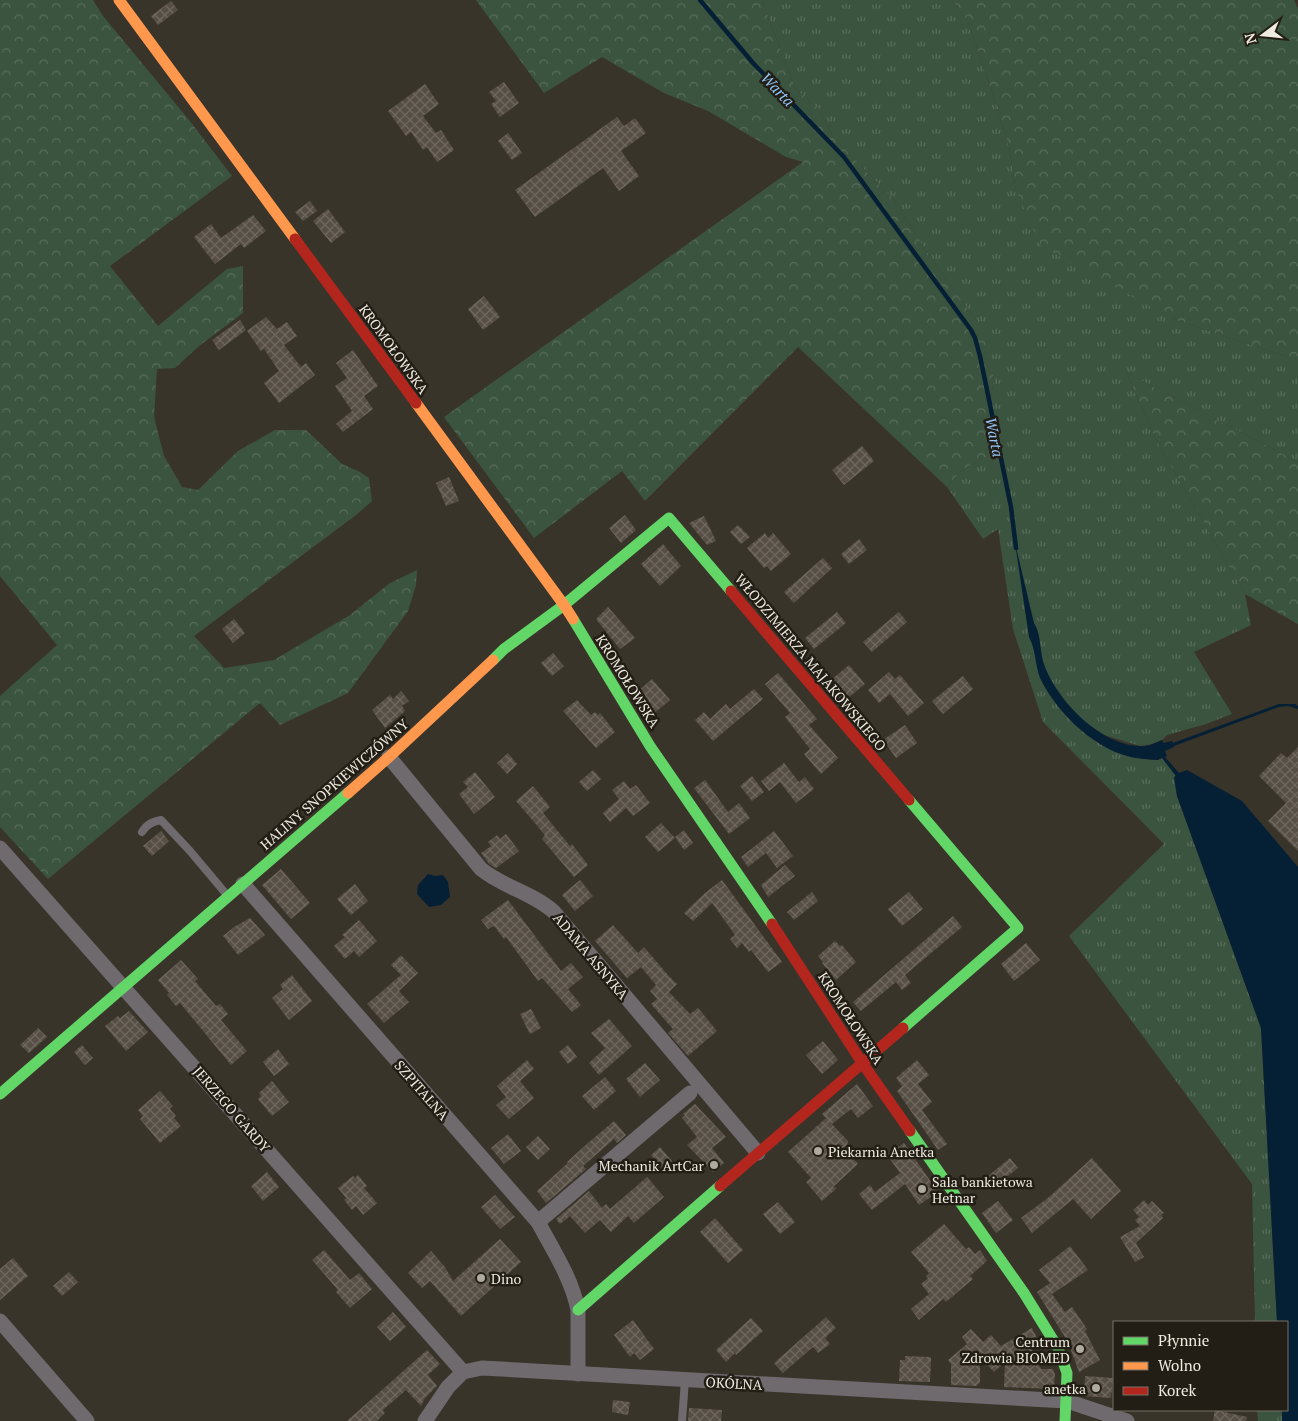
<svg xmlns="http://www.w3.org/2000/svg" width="1298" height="1421" font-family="'PT Serif',serif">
<defs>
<pattern id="grass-tufts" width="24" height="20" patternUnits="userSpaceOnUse" patternTransform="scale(1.25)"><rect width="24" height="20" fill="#3b5440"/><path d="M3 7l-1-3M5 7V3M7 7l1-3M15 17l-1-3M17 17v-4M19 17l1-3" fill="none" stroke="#586d5b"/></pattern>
<pattern id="forest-crowns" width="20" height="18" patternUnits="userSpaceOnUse" patternTransform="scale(1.25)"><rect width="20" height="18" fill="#3b5440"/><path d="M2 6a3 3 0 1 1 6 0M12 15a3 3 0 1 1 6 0" fill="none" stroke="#586d5b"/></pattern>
<pattern id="building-cross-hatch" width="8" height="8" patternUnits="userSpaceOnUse" patternTransform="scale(1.25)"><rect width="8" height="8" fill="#574f45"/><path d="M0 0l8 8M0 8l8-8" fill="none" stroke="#6f685f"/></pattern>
</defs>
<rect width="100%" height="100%" fill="#39342a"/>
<g fill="url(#grass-tufts)">
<path d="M762 0H952L967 20 989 83 1009 147 1016 191 1173 319 1298 360V462L1127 373 1156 440 1245 594 1251 625 1194 652 1232 714 1206 724 1167 735 1162 740 1152 744 1140 746 1104 735 1088 724 1063 713 1141 759 1157 760 1162 758 1176 776 1174 778 1177 796 1261 1028 1277 1322H1255L1252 1184 1069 936 1164 844 1043 722 1013 629 998 529 983 539 947 487 962 470 986 457V431L994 378 977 321 936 266 894 200 833 137 819 110 795 88Z"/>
<path d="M1257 1410H1282V1421H1258Z"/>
</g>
<g fill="url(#forest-crowns)">
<path d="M0 0H93L103 16 189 120 232 176 110 266 158 326 227 269 243 266V313L199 346 175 368 157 369 154 417 164 456 182 487 198 490 238 451 275 430H306L342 464 360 472 369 478 372 501 356 515 194 636 224 668 274 660 350 615 390 583 417 570 416 585 408 611 348 693 280 725 260 703 48 879 0 827V696L57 645 0 576Z"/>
<path d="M476 0H762L795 88 819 110 833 137 894 200 936 266 977 321 989 353 994 378 986 431V457L962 470 947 487 798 347 645 501 622 471 534 538 444 417 803 162 786 157 708 111 664 93 602 57 544 93Z"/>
<path d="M952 0H1294L1298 9V360L1173 319 1041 246 1016 191 1009 147 989 83 967 20Z"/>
<path d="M1127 373 1298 462V624L1245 594 1156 440Z"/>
</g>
<g fill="#051f35">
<path d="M1015 543 1034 623C1042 635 1039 653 1045 667 1059 702 1100 745 1140 746 1148 747 1155 743 1162 740L1163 743 1172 741 1173 743 1279 704H1295L1298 706V709L1288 706 1279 707 1174 746V747L1165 751 1167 756 1165 757 1179 773 1187 770 1242 801 1298 867V1421H1282V1410H1287V1322H1277L1261 1028 1177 796 1174 777 1176 776 1162 758 1158 760C1147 759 1137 759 1127 756 1091 746 1056 711 1040 678 1035 665 1036 650 1029 637Z"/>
<path d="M428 874 435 876 443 875 448 882 450 897 441 905 429 907 417 894 418 885Z"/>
</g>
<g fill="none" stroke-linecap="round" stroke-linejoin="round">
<path stroke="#051f35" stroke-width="4.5" d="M700 0 753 63 844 157 971 330 975 338 980 356 1011 507 1016 548"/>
</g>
<g fill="url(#building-cross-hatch)">
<path d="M171 1 178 10 158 25 151 16Z"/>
<path d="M504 82 519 103 500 117 491 104 496 101 489 92Z"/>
<path d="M425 84 439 104 423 116 436 133 441 130 454 150 437 162 427 147 423 150 411 132 406 136 388 111Z"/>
<path d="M617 117 624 126 635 118 646 133 621 151 639 176 619 191 603 168 535 217 515 190Z"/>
<path d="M508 133 522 153 512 160 498 141Z"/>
<path d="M310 201 317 211 303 221 295 212Z"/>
<path d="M328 209 345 232 331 243 313 221Z"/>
<path d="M253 215 266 231 244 248 241 244 215 264 194 237 211 224 221 238Z"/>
<path d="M484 296 500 317 483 330 468 309Z"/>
<path d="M266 317 277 329 287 322 297 336 284 345 301 367 306 363 315 375 279 403 264 383 279 371 264 349 261 351 247 331Z"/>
<path d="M240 320 246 330 219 350 212 340Z"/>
<path d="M353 350 378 386 364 396 373 409 343 432 336 424 352 411 335 386 347 378 336 363Z"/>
<path d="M862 446 874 461 844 485 832 470Z"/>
<path d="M449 477 459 501 446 506 436 483Z"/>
<path d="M625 515 636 530 621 543 609 528Z"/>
<path d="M704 516 716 541 707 545 689 523Z"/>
<path d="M738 525 750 537 741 544 730 532Z"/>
<path d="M765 533 768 538 773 533 791 554 771 571 767 566 764 568 747 548Z"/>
<path d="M859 539 867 550 849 564 841 554Z"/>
<path d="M663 544 681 566 660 586 641 564Z"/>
<path d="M823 558 832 568 794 603 784 592Z"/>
<path d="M608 607 635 638 620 649 596 619Z"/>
<path d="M837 612 846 623 814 649 805 638Z"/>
<path d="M899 612 907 622 872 652 863 642Z"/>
<path d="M234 619 245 633 233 643 222 629Z"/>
<path d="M553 653 564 666 552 676 541 663Z"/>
<path d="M849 665 865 684 842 703 826 684Z"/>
<path d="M889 672 895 679 900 675 924 703 908 716 890 694 879 703 868 690Z"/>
<path d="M778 673 817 719 809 725 838 758 821 774 804 754 810 749 785 717 790 713 765 684Z"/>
<path d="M963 676 973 689 943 714 932 701Z"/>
<path d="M652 679 670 700 652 715 634 695Z"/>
<path d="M754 689 763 699 713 741 695 720 704 712 710 719 726 704 730 709Z"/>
<path d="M401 691 409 701 402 706 405 711 385 728 372 710 390 695 393 699Z"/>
<path d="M577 700 591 715 595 712 598 715 600 713 615 732 596 748 563 711Z"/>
<path d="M905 725 917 743 896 758 883 740Z"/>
<path d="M1298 747V851L1268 821 1286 803 1259 776 1281 753 1287 758Z"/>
<path d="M508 753 517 764 507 774 497 763Z"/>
<path d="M784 763 799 782 805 777 814 789 796 803 780 782 769 791 761 781Z"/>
<path d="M593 770 601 779 587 791 579 782Z"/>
<path d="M475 772 495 797 474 814 459 794 468 787 463 782Z"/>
<path d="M752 776 764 792 752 801 740 786Z"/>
<path d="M705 780 728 812 739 803 750 818 729 834 694 788Z"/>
<path d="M624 781 630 789 636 785 650 803 633 816 626 808 610 822 603 813 619 799 612 790Z"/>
<path d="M533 786 550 807 543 813 570 846 572 844 588 865 574 877 542 839 545 835 516 801Z"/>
<path d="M661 823 675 838 658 852 645 837Z"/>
<path d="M684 830 693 843 684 850 675 837Z"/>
<path d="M161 831 169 841 152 856 143 846Z"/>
<path d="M774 831 793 856 777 868 766 853 748 867 741 857Z"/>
<path d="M506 834 519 851 496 868 489 864 481 853 491 846 488 842 497 835 500 839Z"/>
<path d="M785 865 795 876 768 897 761 885Z"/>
<path d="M281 869 310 903 291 919 262 885Z"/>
<path d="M580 880 593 896 575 911 562 895Z"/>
<path d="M722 880 782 962 768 972 751 950 749 952 742 943 737 948 730 939 735 935 712 903 693 921 684 913 705 893Z"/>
<path d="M355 884 368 901 351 915 337 899Z"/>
<path d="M812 892 818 901 794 920 787 912Z"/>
<path d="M909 892 923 909 902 926 888 909Z"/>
<path d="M508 900 561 971 571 963 583 977 568 989 581 1005 572 1012 542 978 538 981 506 937 504 939 494 926 488 929 481 920Z"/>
<path d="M953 916 962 927 905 975 911 983 902 990 896 982 861 1011 853 1002Z"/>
<path d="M250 918 265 935 238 955 223 936 234 927Z"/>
<path d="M359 920 377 941 359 957 354 951 345 959 334 946 345 937 342 935Z"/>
<path d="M613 925 638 953 644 947 668 975 677 984 669 992 690 1014 698 1008 717 1031 688 1056 668 1033 673 1029 651 1004 657 999 650 991 656 985 641 967 627 978 595 941Z"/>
<path d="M835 941 840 946 842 945 856 962 836 980 822 963 823 962 818 956Z"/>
<path d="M1026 943 1040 960 1014 981 1001 964Z"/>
<path d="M401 955 418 973 399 991 409 1002 384 1023 367 1004 401 975 391 965Z"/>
<path d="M181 960 198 979 195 981 216 1006 220 1004 228 1014 221 1020 247 1051 231 1065 180 1003 176 1006 167 995 169 993 158 980Z"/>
<path d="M292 975 312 1001 289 1020 272 998 283 989 280 985Z"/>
<path d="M531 1009 541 1028 530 1034 520 1014Z"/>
<path d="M129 1011 148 1032 126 1051 105 1026 118 1016 120 1018Z"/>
<path d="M609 1019 632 1046 599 1075 589 1063 605 1048 591 1033Z"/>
<path d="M38 1028 47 1037 29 1053 20 1045Z"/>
<path d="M823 1041 838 1060 822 1074 806 1055Z"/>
<path d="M82 1045 93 1058 85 1065 74 1052Z"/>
<path d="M568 1045 577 1057 568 1064 559 1052Z"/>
<path d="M278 1049 289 1064 274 1076 263 1062Z"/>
<path d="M527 1060 534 1069 520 1081 534 1098 509 1119 496 1105 506 1097 497 1086Z"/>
<path d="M917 1060 929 1075 918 1084 932 1102 922 1110 947 1144 938 1150 897 1091 902 1086 896 1078Z"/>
<path d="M645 1063 660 1080 640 1097 626 1079Z"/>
<path d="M605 1077 616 1091 594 1110 582 1096Z"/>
<path d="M272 1081 289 1102 272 1116 258 1099 261 1096 259 1093Z"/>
<path d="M857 1084 873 1106 858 1118 851 1109 832 1124 848 1141 846 1151 858 1164 833 1187 837 1188 822 1201 806 1182 811 1178 788 1152 826 1118 827 1119 822 1114Z"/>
<path d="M160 1091 173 1106 170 1109 176 1116 174 1118 181 1126 160 1143 140 1119 143 1116 138 1110Z"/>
<path d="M695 1104 726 1137 712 1148 724 1163 713 1172 687 1145 697 1137 682 1118 685 1115 683 1114Z"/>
<path d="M614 1121 626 1135 617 1143 614 1139 583 1166 586 1169 546 1203 537 1191 568 1163 567 1162 588 1143Z"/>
<path d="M508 1134 521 1151 504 1164 491 1148Z"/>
<path d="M538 1136 550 1149 538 1160 526 1147Z"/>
<path d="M904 1143 938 1192 919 1205 905 1184 872 1210 859 1194 870 1185 875 1192 900 1173 887 1155Z"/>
<path d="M660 1147 672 1161 663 1169 651 1155Z"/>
<path d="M1010 1158 1018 1168 990 1190 983 1180Z"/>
<path d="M1092 1158 1121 1191 1091 1219 1073 1199 1032 1233 1021 1218 1049 1197Z"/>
<path d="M267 1172 279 1187 263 1201 251 1186Z"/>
<path d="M358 1175 367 1186 364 1188 377 1203 363 1215 356 1206 352 1210 344 1200 346 1198 338 1188 353 1176 355 1178Z"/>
<path d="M647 1177 664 1197 634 1223 628 1216 611 1232 600 1220 585 1233 570 1216 560 1224 556 1219 589 1191 602 1208 606 1204 610 1209Z"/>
<path d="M495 1195 515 1217 500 1229 481 1207Z"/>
<path d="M1144 1200 1148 1205 1152 1201 1164 1213 1161 1215 1163 1218 1136 1243 1144 1257 1135 1262 1120 1237 1140 1226 1135 1220 1139 1217 1133 1210Z"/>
<path d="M998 1201 1013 1220 996 1233 982 1213Z"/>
<path d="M778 1202 795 1222 780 1234 763 1214Z"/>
<path d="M715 1218 743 1250 728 1263 700 1232Z"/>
<path d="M944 1224 966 1249 969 1247 975 1254 980 1250 987 1261 970 1276 973 1279 946 1302 943 1299 919 1320 911 1309 929 1294 921 1284 928 1278 926 1276 929 1273 911 1252Z"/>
<path d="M500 1239 521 1262 461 1316 430 1281 422 1288 408 1273 431 1251 445 1267 453 1281Z"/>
<path d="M1070 1246 1088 1270 1052 1294 1065 1312 1072 1307 1087 1329 1085 1331 1100 1360 1079 1372 1068 1342 1037 1292 1050 1283 1039 1270Z"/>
<path d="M324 1250 350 1280 359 1273 372 1289 350 1308 336 1292 338 1290 312 1260Z"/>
<path d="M13 1258 28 1276 0 1300V1269Z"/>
<path d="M69 1272 78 1282 62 1296 53 1286Z"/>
<path d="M393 1312 406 1327 390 1341 377 1327Z"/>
<path d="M826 1317 836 1328 825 1338 830 1344 818 1353 813 1347 783 1373 774 1363Z"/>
<path d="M751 1318 763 1331 736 1355 735 1353 726 1362 716 1350Z"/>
<path d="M633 1320 654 1349 640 1360 634 1353 630 1357 614 1335Z"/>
<path d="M1032 1328 1040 1344 1032 1349 1041 1369H1053L1055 1374 1054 1389 1004 1387 1005 1362 994 1372 980 1357V1383L976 1386 951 1385V1364L948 1360 967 1344 962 1337 971 1329 983 1342 991 1335 1001 1346Z"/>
<path d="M427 1350 440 1364 428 1375 437 1386 425 1398 421 1406 406 1390 383 1410 385 1413 377 1421H347Z"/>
<path d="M905 1356 931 1357 930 1382 899 1381 900 1360H905Z"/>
<path d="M1085 1376 1113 1378 1111 1398 1084 1396Z"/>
<path d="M613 1400 630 1402 628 1415 612 1412Z"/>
<path d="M689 1408 722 1410 721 1421H688Z"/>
<path d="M1215 1410 1247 1417 1246 1421H1213Z"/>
</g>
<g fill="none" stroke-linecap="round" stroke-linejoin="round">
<g stroke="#6f6a6e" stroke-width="8">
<path d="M142 832C147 824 152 822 161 820L190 851 227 895"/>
<path d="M682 1421 685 1380"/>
</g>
<g stroke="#6f6a6e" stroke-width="15">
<path d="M389 757 481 869C503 887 533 893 554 912L758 1153"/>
<path d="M0 848 463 1372"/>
<path d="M243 884 538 1222C553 1250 572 1279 578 1310V1374"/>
<path d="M538 1222 690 1093"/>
<path d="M0 1321 87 1421"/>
<path d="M425 1421 448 1387 463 1372 482 1368 1067 1401 1127 1421"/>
</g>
<g stroke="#63d668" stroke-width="11">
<path d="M573 619 650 746 772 924"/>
<path d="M493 660 504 649 564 605 669 518 731 591"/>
<path d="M903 1028 1018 928 909 800"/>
<path d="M0 1094 348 793"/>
<path d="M910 1131 1024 1293 1058 1348 1067 1373 1065 1421"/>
<path d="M578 1310 720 1186"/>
</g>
<g stroke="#ff974d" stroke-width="11">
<path d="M119 0 295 239"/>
<path d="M416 403 564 605 573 619"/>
<path d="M348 793 389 757 493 660"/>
</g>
<g stroke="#b3261e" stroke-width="11">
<path d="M295 239 416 403"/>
<path d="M731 591 909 800"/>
<path d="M772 924 863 1064 910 1131"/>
<path d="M720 1186 903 1028"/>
</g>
</g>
<g fill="#afaaa0" stroke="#221e16" stroke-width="2">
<circle cx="818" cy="1151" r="5"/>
<circle cx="714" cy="1165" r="5"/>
<circle cx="922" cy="1189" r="5"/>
<circle cx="481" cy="1278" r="5"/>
<circle cx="1080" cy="1349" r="5"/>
<circle cx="1096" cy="1388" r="5"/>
</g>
<g text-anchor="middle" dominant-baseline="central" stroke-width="5" stroke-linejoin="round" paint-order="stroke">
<g font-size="14" fill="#efeadf" stroke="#221e16">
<text transform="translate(394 349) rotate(54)">KROMOŁOWSKA</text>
<text transform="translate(811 662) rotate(50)">WŁODZIMIERZA MAJAKOWSKIEGO</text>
<text transform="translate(628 681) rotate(58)">KROMOŁOWSKA</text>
<text transform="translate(334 784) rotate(-41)">HALINY SNOPKIEWICZÓWNY</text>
<text transform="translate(591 956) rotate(50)">ADAMA ASNYKA</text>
<text transform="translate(851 1018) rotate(57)">KROMOŁOWSKA</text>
<text transform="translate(422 1090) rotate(49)">SZPITALNA</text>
<text transform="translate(232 1109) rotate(49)">JERZEGO GARDY</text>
<text transform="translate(734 1383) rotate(3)">OKÓLNA</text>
</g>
<g font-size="14" fill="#efeadf" stroke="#221e16" text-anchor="start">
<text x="828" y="1151">Piekarnia Anetka</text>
<text x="704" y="1165" text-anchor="end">Mechanik ArtCar</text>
<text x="932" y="1181">Sala bankietowa<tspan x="932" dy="16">Hetnar</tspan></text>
<text x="491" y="1278">Dino</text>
<text x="1070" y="1341" text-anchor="end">Centrum<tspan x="1070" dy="16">Zdrowia BIOMED</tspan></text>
<text x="1086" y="1388" text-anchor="end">anetka</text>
</g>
<g font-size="15" font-style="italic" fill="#90c5f7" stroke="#221e16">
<text transform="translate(778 89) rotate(46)">Warta</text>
<text transform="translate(995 437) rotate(79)">Warta</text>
</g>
</g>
<rect x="1113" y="1321" width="175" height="90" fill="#221e16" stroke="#747066"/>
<rect x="1123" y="1337" width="25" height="8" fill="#63d668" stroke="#747066"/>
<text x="1158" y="1346" font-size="15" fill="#efeadf">Płynnie</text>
<rect x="1123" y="1362" width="25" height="8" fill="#ff974d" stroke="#747066"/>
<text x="1158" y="1371" font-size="15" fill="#efeadf">Wolno</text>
<rect x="1123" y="1387" width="25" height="8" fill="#b3261e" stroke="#747066"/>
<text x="1158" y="1396" font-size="15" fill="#efeadf">Korek</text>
<g transform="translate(1263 35) rotate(254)" stroke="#221e16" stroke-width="4" paint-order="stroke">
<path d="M0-4L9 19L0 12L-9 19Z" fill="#efeadf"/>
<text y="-8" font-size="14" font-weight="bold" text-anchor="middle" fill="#efeadf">N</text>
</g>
</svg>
